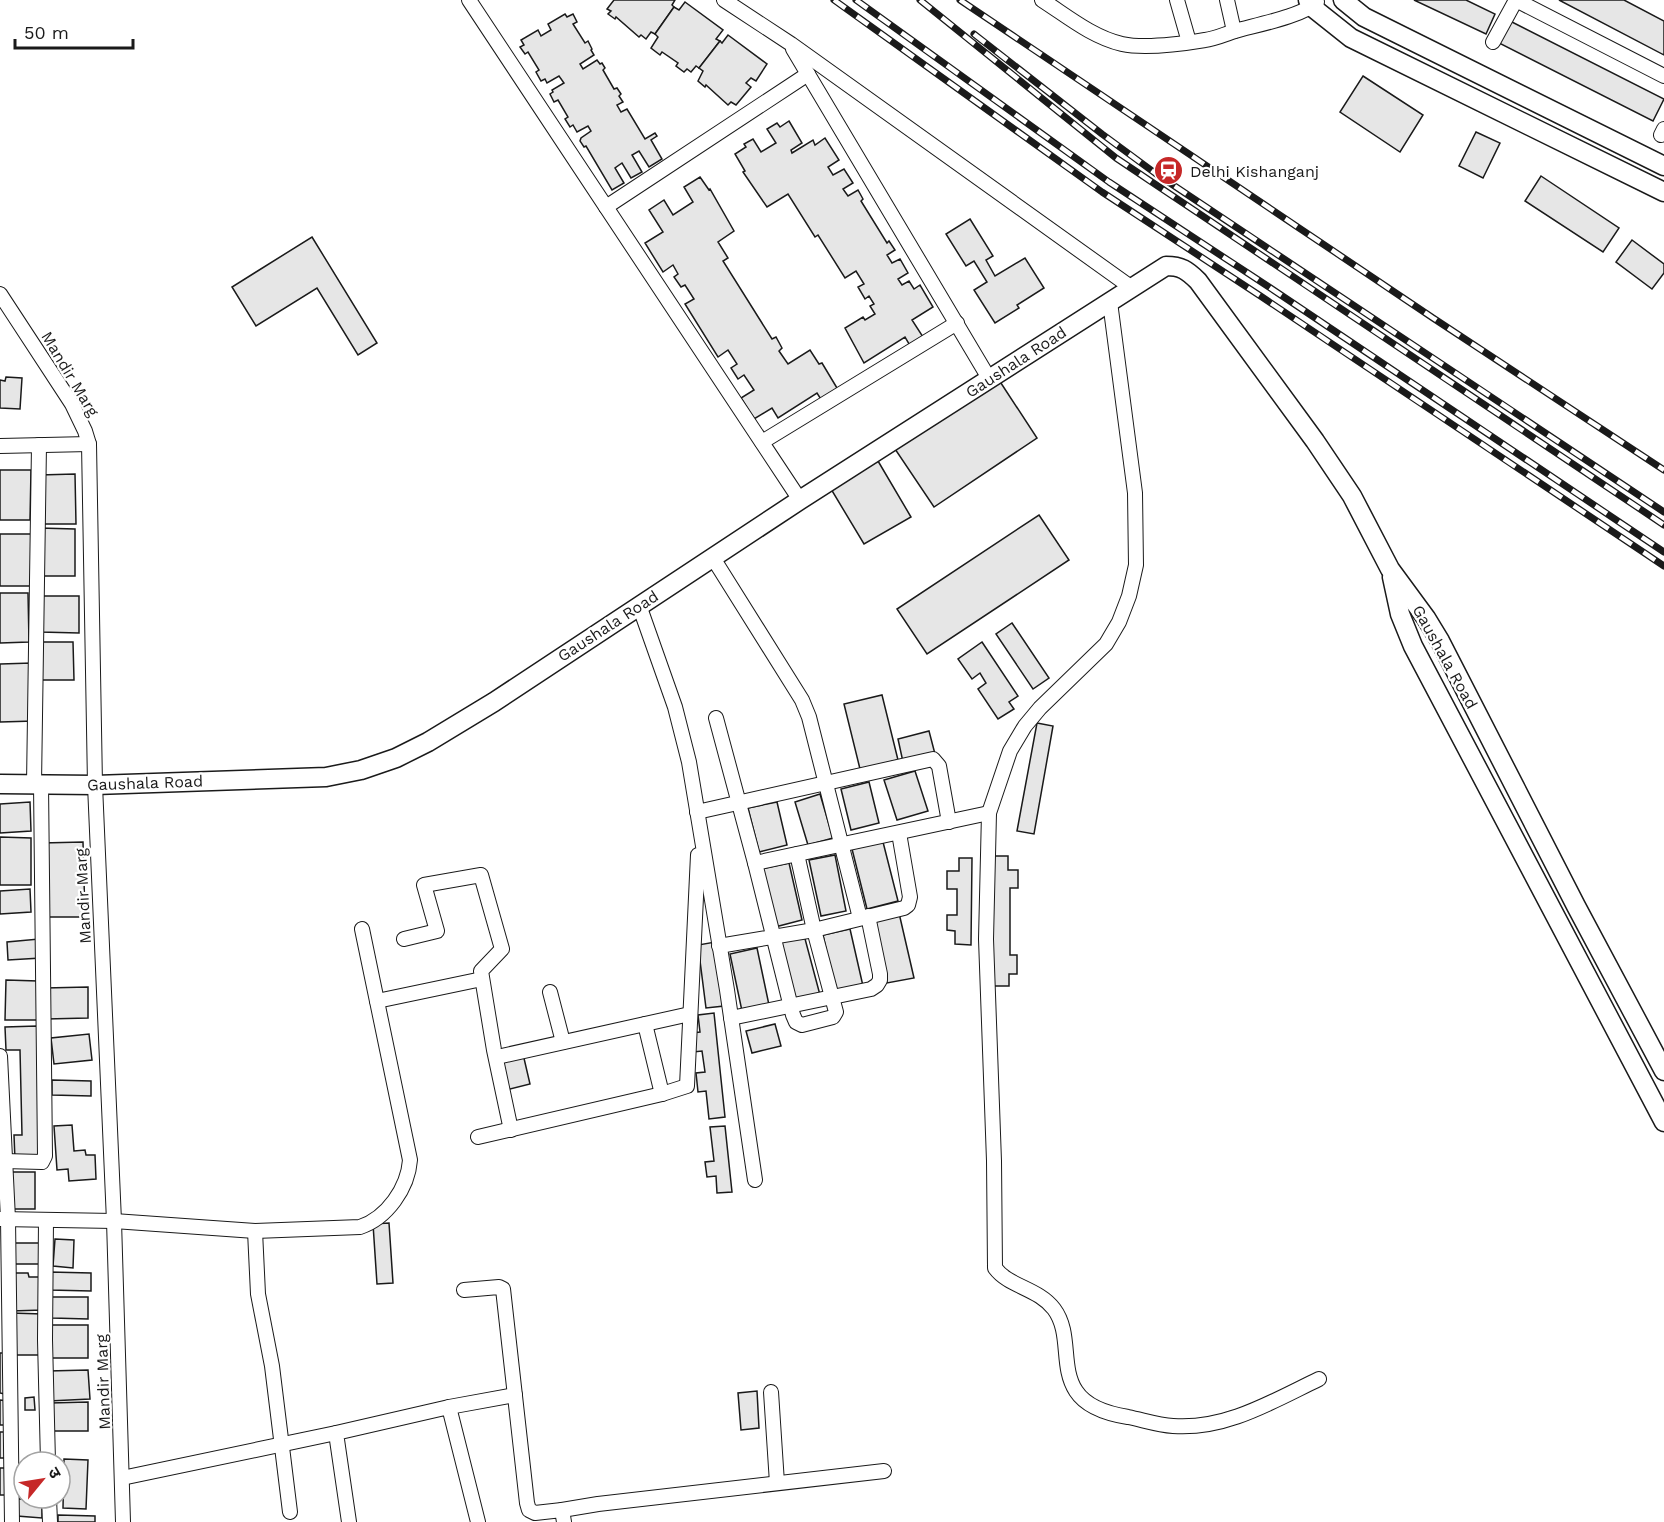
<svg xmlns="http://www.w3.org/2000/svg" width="1664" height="1522" font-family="'Work Sans','Noto Sans Devanagari',sans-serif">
<rect width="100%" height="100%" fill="#fff"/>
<g fill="#e6e6e6" stroke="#1a1a1a" stroke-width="1.5">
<path d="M614 0H675L672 5 674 7 655 34 651 32 646 39 641 35 639 37 616 17 615 19 608 14 611 11 607 9Z"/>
<path d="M1414 0H1466L1495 14 1486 34Z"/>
<path d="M1559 0H1624L1664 21V55Z"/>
<path d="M685 2 723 30 716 39 720 41 699 68 696 66 691 72 687 69 684 72 676 66 678 63 662 52 660 55 651 48 658 37 655 34 674 7 679 10Z"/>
<path d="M565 14 567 17 573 14 577 22 573 24 585 43 588 41 592 49 591 50 594 55 580 64 583 69 597 60 600 64 602 63 605 68 603 70 614 89 617 88 621 94 619 96 623 102 617 105 621 112 627 109 645 139 655 133 657 136 651 140 662 159 649 167 639 151 632 155 642 172 631 178 622 163 615 168 624 183 612 190 586 146 584 147 580 141 581 138 591 131 588 126 577 132 573 125 570 127 565 119 568 117 558 100 554 102 550 94 553 92 552 90 564 83 559 76 547 83 545 79 541 81 536 72 539 70 528 52 525 54 520 47 524 45 521 40 538 30 541 36 551 30 548 24Z"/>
<path d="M1510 21 1664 99 1653 121 1499 43Z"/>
<path d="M728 35 767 64 756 81 751 78 746 83 751 87 736 105 731 102 728 105 706 85 705 87 698 81 703 71 699 68 720 41 722 43Z"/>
<path d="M1363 76 1423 115 1400 152 1340 112Z"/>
<path d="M789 121 802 143 791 150 792 153 813 140 815 145 825 138 839 160 828 167 833 175 844 169 853 183 843 189 848 196 858 190 863 199 861 201 887 243 889 241 895 250 887 255 892 263 900 259 908 273 898 279 902 285 909 281 914 289 920 285 933 307 912 320 925 340 912 349 905 337 864 363 845 328 863 317 865 320 875 314 870 306 874 304 869 296 865 299 858 287 864 284 856 271 845 278 818 235 815 237 788 194 767 207 743 172 745 171 735 154 746 147 744 144 753 139 761 152 776 143 767 129 777 123 780 127Z"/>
<path d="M1476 132 1500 143 1483 178 1459 166Z"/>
<path d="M1541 176 1619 228 1603 252 1525 201Z"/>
<path d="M700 177 709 190 710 189 734 231 718 242 728 258 723 261 772 339 776 337 782 348 779 351 788 364 810 350 819 364 822 363 837 388 824 404 817 393 778 418 772 408 754 419 741 398 754 390 744 375 738 379 731 368 737 364 728 350 718 357 685 304 694 299 685 285 681 287 674 277 678 274 673 265 663 272 645 243 663 232 649 210 664 200 673 215 693 202 684 187Z"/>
<path d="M970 219 993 256 986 260 995 276 1025 258 1044 288 1017 305 1019 308 995 323 974 290 987 282 974 261 966 266 946 234Z"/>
<path d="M312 237 377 343 358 355 317 288 256 326 232 287Z"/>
<path d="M1632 240 1664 264V273L1652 289 1616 262Z"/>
<path d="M6 377 22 378 20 409 0 408V380L5 381Z"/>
<path d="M997 377 1037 438 934 507 893 446Z"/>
<path d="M878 461 911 517 864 544 831 489Z"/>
<path d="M0 470H31L30 520H0Z"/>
<path d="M75 474 76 524H40L39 475Z"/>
<path d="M1039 515 1069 560 927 654 897 609Z"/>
<path d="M39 528 75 529V576H39Z"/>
<rect x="0" y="534" width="32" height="52"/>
<path d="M0 593H28L29 642 0 643Z"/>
<path d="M40 596H79V633L40 632Z"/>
<path d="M1012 623 1049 678 1033 689 996 634Z"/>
<path d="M39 642H73L74 680H39Z"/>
<path d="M982 642 1018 696 1009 702 1014 709 998 719 978 689 986 683 980 673 972 679 958 659Z"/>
<path d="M32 663 34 721 0 722V664Z"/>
<path d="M882 695 898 760 860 769 844 704Z"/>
<path d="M1037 723 1053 726 1034 834 1017 831Z"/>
<path d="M929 731 935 754 903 762 898 739Z"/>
<path d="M915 771 928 811 897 820 884 780Z"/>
<path d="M869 782 879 823 851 830 841 789Z"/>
<path d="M820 794 833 838 808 845 795 802Z"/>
<path d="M30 802 31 831 0 833V804Z"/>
<path d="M777 802 787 845 759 852 748 808Z"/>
<path d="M0 837 31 838V885H0Z"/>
<path d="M83 842 85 917H44L42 843Z"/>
<path d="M883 842 898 901 867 909 852 849Z"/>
<path d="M835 855 846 911 821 916 809 860Z"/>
<path d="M993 856H1008V870H1018V888H1010V955H1017V974H1009V986H992Z"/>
<path d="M959 858H972L971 945 955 944V931L947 930V915H957V889H947V871H959Z"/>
<path d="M789 863 802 920 775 927 761 869Z"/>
<path d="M30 889 31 912 0 914V891Z"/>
<path d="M899 913 914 978 887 983 873 919Z"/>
<path d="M850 929 863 986 835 992 823 935Z"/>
<path d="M804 935 820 995 795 1002 780 941Z"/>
<path d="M39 939 41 958 8 960 7 942Z"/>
<path d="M715 942 724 1006 706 1008 698 945Z"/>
<path d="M757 948 769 1005 742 1011 730 954Z"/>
<path d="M6 980 38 981V1020H5Z"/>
<path d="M88 987V1018L46 1019 45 988Z"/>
<path d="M714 1013 725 1117 709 1119 706 1091 698 1092 696 1073 705 1072 702 1051 693 1052 690 1033 700 1032 698 1015Z"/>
<path d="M775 1024 781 1046 752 1053 746 1031Z"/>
<path d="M37 1026 40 1159 15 1160 14 1135H22L20 1050H6L5 1027Z"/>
<path d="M89 1034 92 1060 54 1064 51 1038Z"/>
<path d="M523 1054 530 1084 506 1090 499 1060Z"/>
<path d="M52 1080 91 1081V1096L52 1095Z"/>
<path d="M72 1125 74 1151 85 1150 86 1155H95L96 1179 69 1181 68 1169 57 1170 54 1126Z"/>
<path d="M725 1126 732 1192 717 1193 716 1176 707 1177 705 1162 714 1161 710 1127Z"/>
<rect x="7" y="1172" width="28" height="37"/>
<path d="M389 1223 393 1283 377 1284 373 1224Z"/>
<path d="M55 1239 74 1240 73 1268 53 1266Z"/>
<path d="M11 1243H41V1264H12Z"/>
<path d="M49 1272 91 1273V1291L49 1290Z"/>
<path d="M10 1273H28L29 1277H42L43 1310 11 1311Z"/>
<path d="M52 1297H88V1319L52 1318Z"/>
<path d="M10 1313 43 1314V1355H10Z"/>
<rect x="48" y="1325" width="40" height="33"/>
<path d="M0 1353H4L5 1394 0 1393Z"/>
<path d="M88 1370 90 1399 49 1401 48 1371Z"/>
<path d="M757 1391 759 1428 741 1430 738 1393Z"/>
<path d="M34 1397 35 1410H25V1398Z"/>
<path d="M0 1400 8 1401V1425H0Z"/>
<path d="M88 1402V1431H51L50 1403Z"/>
<rect x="0" y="1432" width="9" height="26"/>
<path d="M64 1459 88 1460 86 1509 63 1508Z"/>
<rect x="0" y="1468" width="10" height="27"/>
<path d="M17 1499H42V1518L17 1516Z"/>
<path d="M58 1515 95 1516V1522H58Z"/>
</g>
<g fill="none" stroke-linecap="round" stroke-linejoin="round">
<defs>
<g id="minor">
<path d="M469 0 800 500"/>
<path d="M724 0 791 44 1132 288"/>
<path d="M1042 0C1067 16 1092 37 1122 44 1145 49 1181 44 1205 40 1215 39 1225 34 1235 31 1256 25 1303 16 1317 2"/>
<path d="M1177 0 1189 42"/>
<path d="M1227 0 1234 31"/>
<path d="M1516 0 1664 76"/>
<path d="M1493 42 1516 0"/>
<path d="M793 49 990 380"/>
<path d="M1661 135 1664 129"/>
<path d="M606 207 808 74"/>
<path d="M0 294 72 404 85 431 89 444 95 785 114 1221 123 1522"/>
<path d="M1110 302 1135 493 1136 565 1129 596 1119 622 1106 644 1040 708 1025 726 1010 751 989 813 986 939 994 1161 995 1268C1009 1287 1038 1288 1054 1309 1072 1333 1060 1367 1076 1391 1087 1408 1109 1414 1128 1417 1143 1420 1158 1425 1173 1426 1226 1430 1273 1401 1319 1379"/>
<path d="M762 442 957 323"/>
<path d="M0 446 89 444"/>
<path d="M713 558 802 700 809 717 860 918"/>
<path d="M639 605 675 707 689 762 727 990 755 1180"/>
<path d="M716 718 755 863 793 1015 796 1022 802 1025 833 1017 836 1012 814 930 797 854"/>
<path d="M34 784 39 445"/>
<path d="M697 812 933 759 939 766 949 822"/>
<path d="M755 863 989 813"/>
<path d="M404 939 437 931 424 885 481 875 502 949 481 971 494 1050 511 1130"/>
<path d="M719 946 814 930 904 908 908 905 910 897 899 833"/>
<path d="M550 992 563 1042"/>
<path d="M377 1001 482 979"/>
<path d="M731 1018 871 989 877 985 880 980V974L868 916"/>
<path d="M645 1024 662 1094"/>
<path d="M0 1056 8 1219 12 1522"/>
<path d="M497 1057 690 1014"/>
<path d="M478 1137 662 1094 687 1086 698 855"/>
<path d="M4 1161 42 1162 45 1156 41 784"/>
<path d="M0 1219 114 1221 255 1231 360 1227C387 1218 408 1188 410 1160L362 929"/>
<path d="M46 1220 45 1340 48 1462"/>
<path d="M255 1231 258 1294 272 1366 290 1512"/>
<path d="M464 1290 499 1287 503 1289 527 1503 529 1510 535 1513 562 1510 564 1522"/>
<path d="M771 1392 777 1483"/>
<path d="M449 1407 515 1395"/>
<path d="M122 1478 336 1433"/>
<path d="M49 1498 50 1522"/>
<path d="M562 1510 598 1504 884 1471"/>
<path d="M349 1522 336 1433 449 1407 478 1522"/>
</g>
<g id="tertiary">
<path d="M1308 0 1312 7 1351 38 1664 192"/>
<path d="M1343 0 1364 17 1664 166"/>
<path d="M1392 577 1400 614 1413 646 1664 1122"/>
<path d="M0 784 95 785 326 777 361 770 396 758 428 742 494 702 800 500 1166 266C1181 266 1187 270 1198 281L1315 441 1352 496 1390 569 1426 618 1440 641 1576 906 1664 1071"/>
</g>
</defs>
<use href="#minor" stroke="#1a1a1a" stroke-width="16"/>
<use href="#tertiary" stroke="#1a1a1a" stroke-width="21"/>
<use href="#minor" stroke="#fff" stroke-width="14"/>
<use href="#tertiary" stroke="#fff" stroke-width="18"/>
<defs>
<g id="rail">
<path d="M834 0 1102 192 1262 297 1664 566"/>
<path d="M856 0 1109 182 1269 287 1664 552"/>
<path d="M920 0 1116 158 1664 525"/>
<path d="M960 0 1433 318 1664 470"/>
<path d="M974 34 1102 134 1155 173 1664 512"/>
</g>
</defs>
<use href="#rail" stroke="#1a1a1a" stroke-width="7"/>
<use href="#rail" stroke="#fff" stroke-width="4.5" stroke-dasharray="14" stroke-linecap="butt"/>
</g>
<defs>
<symbol id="station-disc" viewBox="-11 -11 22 22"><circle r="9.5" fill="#c62828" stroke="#fff"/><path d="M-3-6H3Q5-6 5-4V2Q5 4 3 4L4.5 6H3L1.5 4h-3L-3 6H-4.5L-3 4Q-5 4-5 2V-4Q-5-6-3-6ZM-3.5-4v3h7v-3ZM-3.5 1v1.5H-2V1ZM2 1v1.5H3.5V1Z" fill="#fff"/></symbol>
</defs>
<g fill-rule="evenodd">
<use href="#station-disc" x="1152" y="154" width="33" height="33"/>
</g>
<g text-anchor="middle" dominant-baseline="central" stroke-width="4.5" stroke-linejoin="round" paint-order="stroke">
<g font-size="16" fill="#1a1a1a" stroke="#fff" text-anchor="start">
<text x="1190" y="171">Delhi Kishanganj</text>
</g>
<g font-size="16" fill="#1a1a1a" stroke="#fff">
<text transform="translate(1016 362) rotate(-33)">Gaushala Road</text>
<text transform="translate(70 374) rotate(59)">Mandir Marg</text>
<text transform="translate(608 626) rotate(-33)">Gaushala Road</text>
<text transform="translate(1445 657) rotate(61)">Gaushala Road</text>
<text transform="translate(145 783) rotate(-2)">Gaushala Road</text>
<text transform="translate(83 896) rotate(-93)">Mandir Marg</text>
<text transform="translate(103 1382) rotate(-92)">Mandir Marg</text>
</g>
</g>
<g transform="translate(42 1480) rotate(60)"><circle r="28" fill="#ffffff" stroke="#a3a3a3" stroke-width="1.5"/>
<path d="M0-4.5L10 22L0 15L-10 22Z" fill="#c62828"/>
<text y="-9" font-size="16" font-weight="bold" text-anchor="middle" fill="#1a1a1a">उ</text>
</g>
<path d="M15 39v9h118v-9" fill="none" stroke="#1a1a1a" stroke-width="3"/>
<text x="24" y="39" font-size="18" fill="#1a1a1a" stroke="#ffffff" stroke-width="4.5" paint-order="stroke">50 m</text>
</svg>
